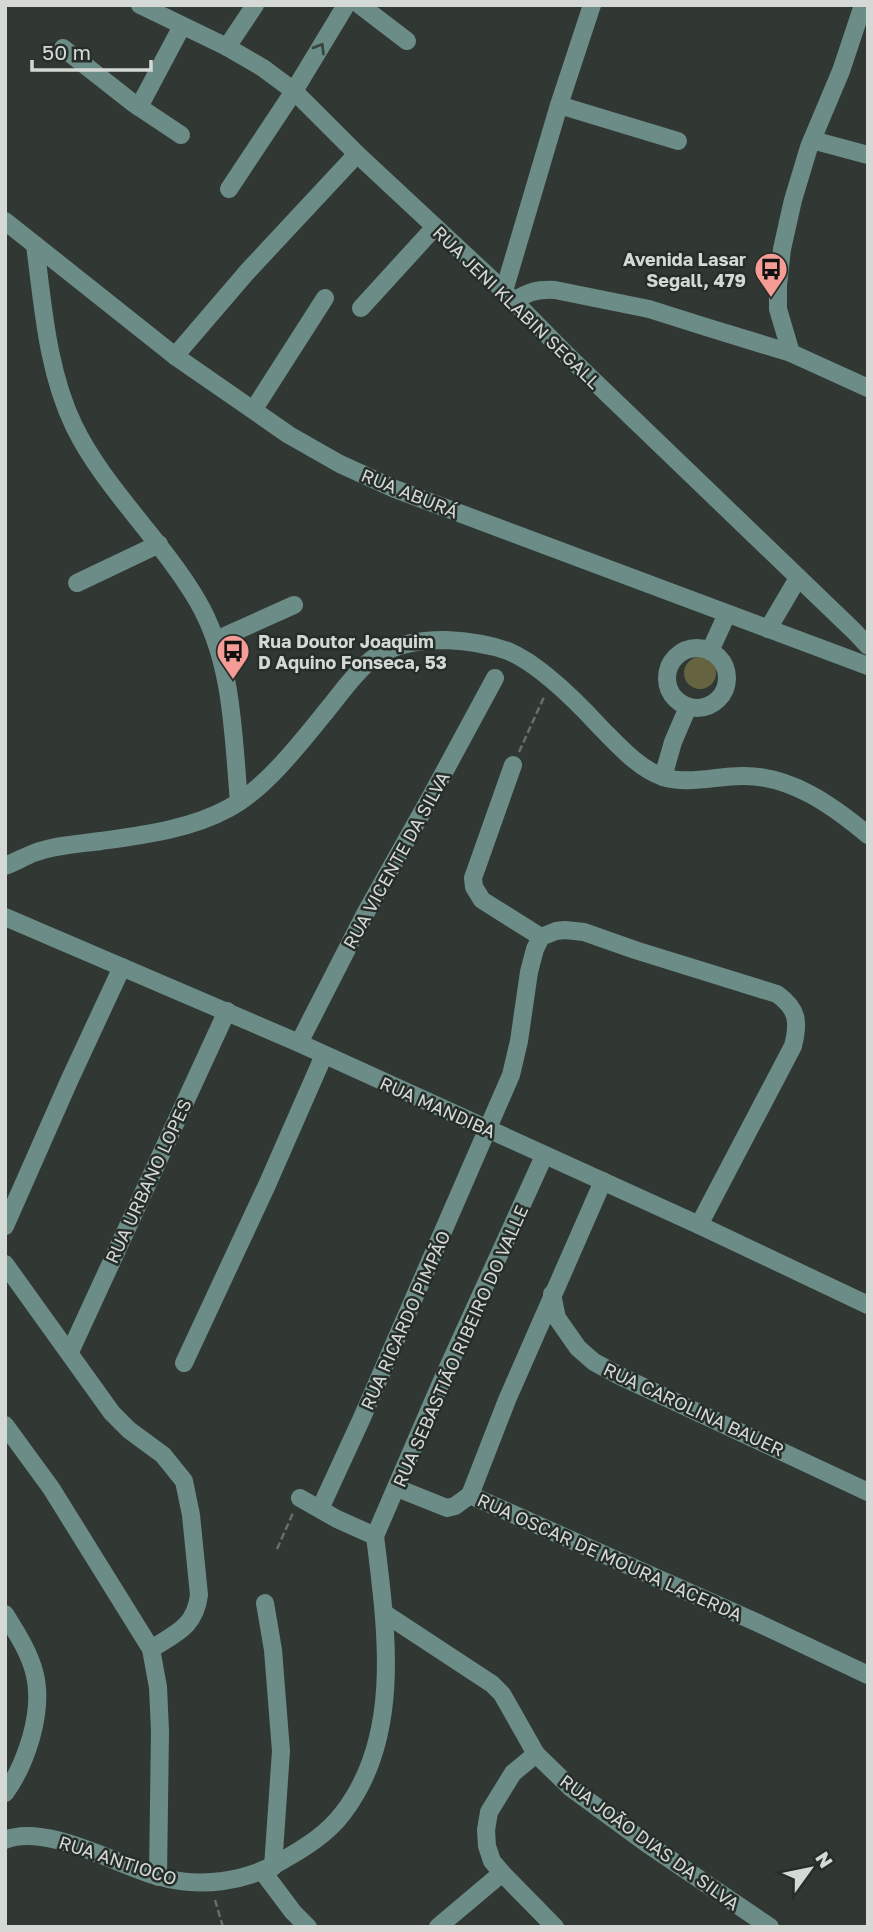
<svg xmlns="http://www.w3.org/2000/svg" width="873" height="1932" font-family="'Golos Text',sans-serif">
<rect width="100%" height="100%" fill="#313834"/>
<circle fill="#666341" cx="700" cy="673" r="16"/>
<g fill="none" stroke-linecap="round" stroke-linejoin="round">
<g stroke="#686e6b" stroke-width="2.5" stroke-dasharray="7 3.5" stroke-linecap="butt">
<path d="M519 752 544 697"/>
<path d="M277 1549 293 1513"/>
<path d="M215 1900 223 1927"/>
</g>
<g stroke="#6c8d87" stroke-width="18">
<path d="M140 5 227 47 263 68 294 91 357 154 504 291 568 356 855 632 868 646"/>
<path d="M360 5 407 41"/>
<path d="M227 47 255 5"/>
<path d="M63 48 133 103 181 135"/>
<path d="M559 105 678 141"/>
<path d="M139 107 182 26"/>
<path d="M812 140 868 155"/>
<path d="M229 189 294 91 346 5"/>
<path d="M5 221 175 356 289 435 340 464 395 489 868 666"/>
<path d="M35 245C43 305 47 370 74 426 104 488 162 540 197 600 233 661 233 734 239 802"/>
<path d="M504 291 559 105 592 5"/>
<path d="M514 301C528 292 537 289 555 290L649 309 706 327 791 353 868 388"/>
<path d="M361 308 434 228"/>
<path d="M791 353 778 309V285L782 249 793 200 809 147 841 71 863 5"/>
<path d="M175 356 247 272 357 154"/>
<path d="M254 409 325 298"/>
<path d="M77 583 159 544"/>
<path d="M768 629 798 578"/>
<path d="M216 640 294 605"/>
<circle cx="697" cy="678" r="30"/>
<path d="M710 651 727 614"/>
<path d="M513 765 473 878 474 887 482 900 541 937"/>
<path d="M663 777 673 742 688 707"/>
<path d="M5 866C15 862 24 857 34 853 55 845 79 844 101 841 144 835 191 829 229 808 267 788 305 737 332 704 344 689 356 672 371 660 392 644 420 640 446 640 467 641 488 644 508 651 539 664 578 703 601 728 618 745 639 769 663 777 688 785 716 776 742 776 790 775 832 805 868 835"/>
<path d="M5 917 299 1043 699 1225 868 1305"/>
<path d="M299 1043 365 914 429 800 495 678"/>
<path d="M603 1181 507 1400 470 1495 758 1623 868 1675"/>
<path d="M5 1226 69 1081 122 967"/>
<path d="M5 1264 112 1413 129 1430 163 1455 184 1481 191 1515 199 1595C195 1627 176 1633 151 1649"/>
<path d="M552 1294 557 1318 578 1348 594 1362 620 1376 868 1492"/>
<path d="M70 1352 227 1011"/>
<path d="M184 1363 267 1185 324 1055"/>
<path d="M5 1425 51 1488 151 1649 158 1687 160 1731 158 1877"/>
<path d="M397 1488 447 1508 455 1506 470 1495"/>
<path d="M300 1498 337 1519 375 1536"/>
<path d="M320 1509 361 1420 511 1075 519 1041 529 972 535 949 541 937 556 931 565 930 584 932 635 950 777 994C798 1009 799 1022 793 1046L699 1225"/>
<path d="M375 1536 444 1376 544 1156"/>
<path d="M265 1603 273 1650 281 1751 273 1867"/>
<path d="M384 1613 492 1684 502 1694 536 1754 571 1788 646 1843 770 1927"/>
<path d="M5 1614C34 1660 46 1684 31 1738 25 1758 18 1776 5 1793"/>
<path d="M536 1754 513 1773 489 1812 486 1830 487 1846 492 1861 502 1873 555 1927"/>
<path d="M5 1840C46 1823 117 1865 157 1876 200 1889 247 1882 285 1859 306 1847 328 1833 343 1813 403 1735 386 1627 375 1536"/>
<path d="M263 1872 293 1912 308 1927"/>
<path d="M438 1927 502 1873"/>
</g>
</g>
<defs><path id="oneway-chevron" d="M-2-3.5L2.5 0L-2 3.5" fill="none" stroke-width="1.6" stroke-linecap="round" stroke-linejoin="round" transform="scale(1.75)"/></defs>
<use stroke="#384641" href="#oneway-chevron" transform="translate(320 48) rotate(-59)"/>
<defs>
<symbol id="bus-pin" viewBox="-11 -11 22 30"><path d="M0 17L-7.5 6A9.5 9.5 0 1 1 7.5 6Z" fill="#f59c96" stroke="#272e2a"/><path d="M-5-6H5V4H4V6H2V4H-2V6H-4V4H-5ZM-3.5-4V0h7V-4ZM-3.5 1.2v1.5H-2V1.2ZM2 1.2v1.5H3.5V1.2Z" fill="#111"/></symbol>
</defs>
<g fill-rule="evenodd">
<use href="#bus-pin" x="752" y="250" width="38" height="52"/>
<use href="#bus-pin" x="214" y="632" width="38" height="52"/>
</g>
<g text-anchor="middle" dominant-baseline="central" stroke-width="5" stroke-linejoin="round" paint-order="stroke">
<g font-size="18" font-weight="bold" fill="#d5d9d6" stroke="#272e2a" text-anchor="end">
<text x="746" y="259">Avenida Lasar<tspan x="746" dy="21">Segall, 479</tspan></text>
<text x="258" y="641" text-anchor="start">Rua Doutor Joaquim<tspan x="258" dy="21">D Aquino Fonseca, 53</tspan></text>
</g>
<g font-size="18" fill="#d5d9d6" stroke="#272e2a">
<text transform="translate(517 307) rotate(44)">RUA JENI KLABIN SEGALL</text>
<text transform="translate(410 493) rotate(22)">RUA ABURÁ</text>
<text transform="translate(396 860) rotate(-61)">RUA VICENTE DA SILVA</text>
<text transform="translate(438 1107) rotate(24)">RUA MANDIBA</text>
<text transform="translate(148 1181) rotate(-65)">RUA URBANO LOPES</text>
<text transform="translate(405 1320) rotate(-66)">RUA RICARDO PIMPÃO</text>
<text transform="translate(460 1346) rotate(-66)">RUA SEBASTIÃO RIBEIRO DO VALLE</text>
<text transform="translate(694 1409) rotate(25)">RUA CAROLINA BAUER</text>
<text transform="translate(610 1557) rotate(24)">RUA OSCAR DE MOURA LACERDA</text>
<text transform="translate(650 1842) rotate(36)">RUA JOÃO DIAS DA SILVA</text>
<text transform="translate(118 1860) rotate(18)">RUA ANTIOCO</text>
</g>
</g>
<rect width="873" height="1932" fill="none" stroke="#d5d9d6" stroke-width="14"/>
<g transform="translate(810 1869) rotate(57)" stroke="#272e2a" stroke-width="5" paint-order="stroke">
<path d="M0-5L12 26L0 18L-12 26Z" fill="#d5d9d6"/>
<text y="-10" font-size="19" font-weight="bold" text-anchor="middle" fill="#d5d9d6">N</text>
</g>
<path d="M32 60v10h119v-10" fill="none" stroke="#d5d9d6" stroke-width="3.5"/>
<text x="42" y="60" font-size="21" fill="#d5d9d6" stroke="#272e2a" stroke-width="5" paint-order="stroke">50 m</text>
</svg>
